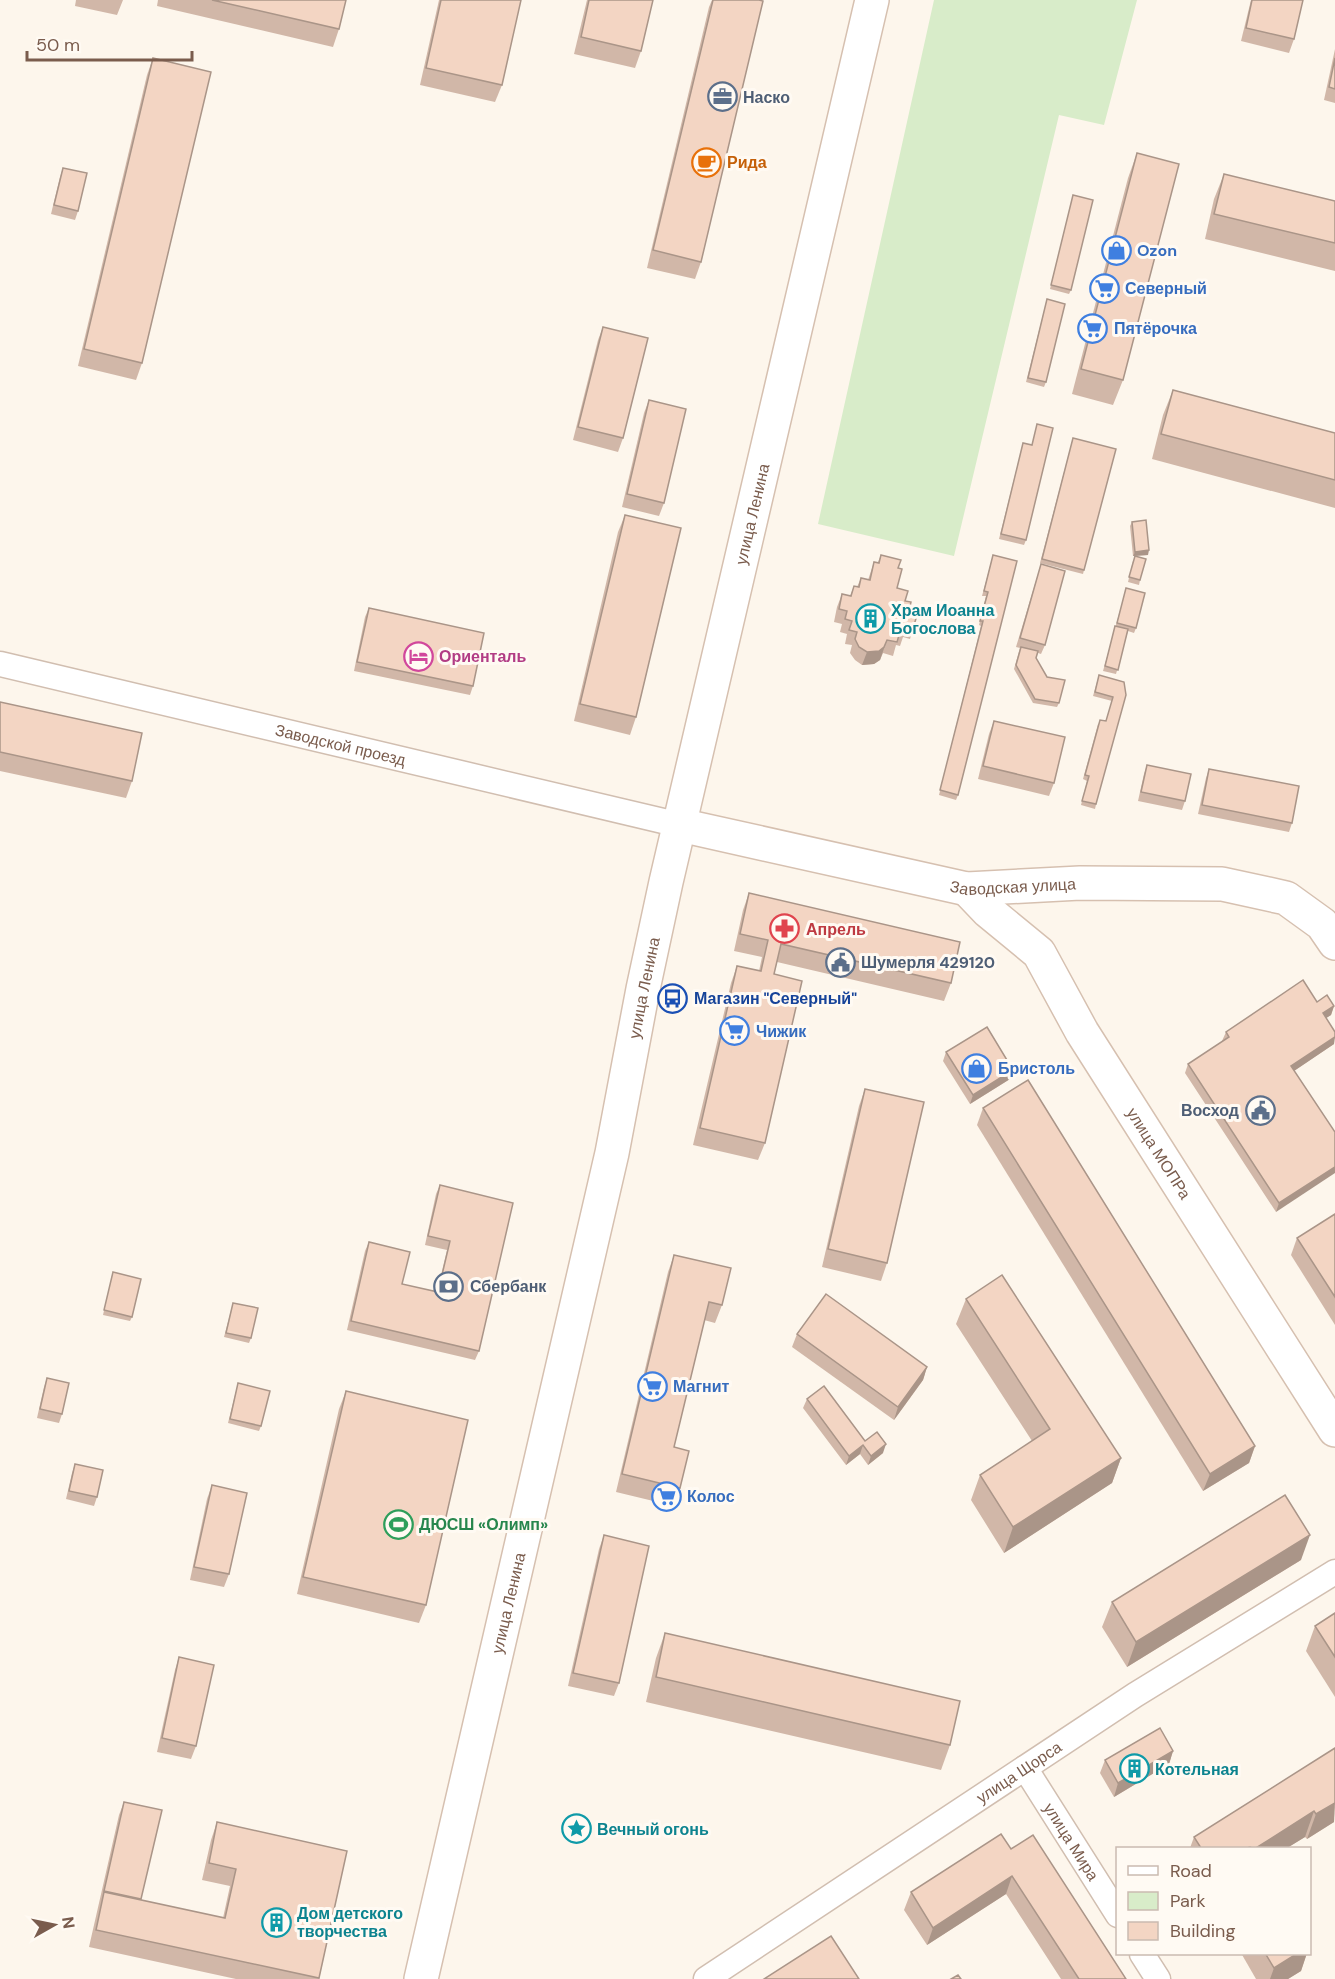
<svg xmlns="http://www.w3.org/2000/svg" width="1335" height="1979" font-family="'DM Sans',sans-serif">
<rect width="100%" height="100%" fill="#fdf6ec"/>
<path fill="#d8ecc9" d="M934 0H1137L1104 125 1059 115 954 556 818 524Z"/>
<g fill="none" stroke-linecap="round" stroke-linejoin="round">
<defs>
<g id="street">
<path id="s1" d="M0 664 680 825"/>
<path id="s2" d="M1025 1768 1118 1915"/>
<path d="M1142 1954 1158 1979"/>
<path id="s3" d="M706 1979 1135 1695 1335 1572"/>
</g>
<g id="secondary">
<path id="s4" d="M680 825 967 889 1080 883 1222 884 1286 898 1322 924 1335 943"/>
<path id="s5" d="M967 889 988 911 1039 953 1082 1032 1335 1430"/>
<path id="s6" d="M421 1979 612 1153 643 989 666 882 872 0"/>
</g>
</defs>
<use href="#street" stroke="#d1beb0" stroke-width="27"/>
<use href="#secondary" stroke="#d6c0b0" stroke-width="36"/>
<use href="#street" stroke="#fff" stroke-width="24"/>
<use href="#secondary" stroke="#fff" stroke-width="33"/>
</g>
<g fill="#d1b7a8">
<path d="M76 0H123L117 15 75 6Z"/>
<path d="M158 0H346L339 29 333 47 157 6Z"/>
<path d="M439 0H521L502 85 495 102 420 85Z"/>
<path d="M587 0H653L641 51 635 68 574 54Z"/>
<path d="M712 0H759L701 262 695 279 647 268 709 7Z"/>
<path d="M1251 0H1303L1294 39 1289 53 1241 41Z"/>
<path d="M1335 49V103L1324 100Z"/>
<path d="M153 58 142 363 136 380 78 366 147 75Z"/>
<path d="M1137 153 1123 380 1113 405 1072 394 1128 178Z"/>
<path d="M63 168 78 211 75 220 51 214 60 177Z"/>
<path d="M1224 174 1335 201V271L1205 239 1214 199Z"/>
<path d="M1073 195 1071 290 1069 294 1050 289Z"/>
<path d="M1047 299 1046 382 1044 387 1026 382Z"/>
<path d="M603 327 623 438 618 452 573 440 598 340Z"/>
<path d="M1173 390 1335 433V508L1152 459 1163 415Z"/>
<path d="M649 400 664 503 659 516 622 507 644 413Z"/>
<path d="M1037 424 1026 540 1024 545 999 539 1023 443 1032 445Z"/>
<path d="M1073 438 1084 570 1083 574 1040 563Z"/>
<path d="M625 515 636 717 630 735 574 721 618 532Z"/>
<path d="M1132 522 1148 555 1133 556 1130 526Z"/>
<path d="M881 555 898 568 897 588 909 610 914 625 910 639 903 637 900 646 896 645 893 656 883 653 880 660 874 664 862 665 855 660 850 653 852 645 845 644 847 634 840 632 842 624 834 622 837 607 842 594 850 596 854 586 857 587 861 578 868 580 874 562H878Z"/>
<path d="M993 555 958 795 956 800 939 795 981 626 979 625 986 596H982Z"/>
<path d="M1133 561 1140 580 1139 585 1128 582Z"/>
<path d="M1041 564 1045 645 1041 654 1038 653 1036 658 1059 703 1057 707 1033 703 1014 669 1020 648 1016 647Z"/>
<path d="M1125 593 1136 628 1134 633 1128 631 1116 674 1103 671Z"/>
<path d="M369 608 473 686 470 695 354 671 365 617Z"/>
<path d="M1099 675 1124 682 1095 809 1081 805 1087 781 1083 779 1098 724 1106 721 1112 701 1093 696Z"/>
<path d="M0 702 132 781 126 798 0 771Z"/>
<path d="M994 721 1054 783 1049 796 978 779 989 734Z"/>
<path d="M1147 765 1185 801 1182 810 1138 801 1144 774Z"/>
<path d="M1209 769 1292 823 1289 832 1198 814 1206 778Z"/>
<path d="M749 893 951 983 944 1001 777 962 774 974 765 1143 758 1160 693 1145 731 983 737 966 759 971 762 957 734 951 743 910Z"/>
<path d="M1317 1002 1334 1006 1331 1015 1326 1018 1334 1044 1294 1071 1335 1132 1276 1212 1185 1073 1188 1064 1223 1041H1222L1226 1032Z"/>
<path d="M946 1052 1010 1079 970 1104 943 1061Z"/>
<path d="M865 1089 887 1263 881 1281 822 1267 859 1106Z"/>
<path d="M983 1108 1255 1446 1249 1463 1203 1491 977 1125Z"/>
<path d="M440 1185 479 1351 475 1360 347 1330 365 1251 369 1242 402 1284 437 1292 447 1250 425 1245 436 1194Z"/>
<path d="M1335 1214V1325L1291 1255 1297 1238Z"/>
<path d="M674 1255 722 1305 715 1323 704 1320 674 1447 680 1488 674 1506 616 1492 668 1272Z"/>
<path d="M113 1272 132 1317 130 1321 103 1315Z"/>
<path d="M966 1299 1121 1458 1112 1483 1004 1553 971 1500 980 1475 1032 1441 956 1324Z"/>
<path d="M233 1303 251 1338 249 1343 224 1337Z"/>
<path d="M797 1334 927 1367 923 1380 894 1420 792 1347Z"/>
<path d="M47 1378 62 1414 59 1423 37 1418 44 1387Z"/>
<path d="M238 1383 261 1426 259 1431 228 1423Z"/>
<path d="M346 1391 426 1605 419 1623 297 1594 339 1409Z"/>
<path d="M807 1399 865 1441 883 1453 868 1465 860 1454 846 1465 803 1408Z"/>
<path d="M75 1464 97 1497 94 1506 66 1499 72 1473Z"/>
<path d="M212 1485 229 1574 224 1587 190 1580 207 1499Z"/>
<path d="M604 1535 619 1683 614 1696 568 1686 599 1549Z"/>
<path d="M1301 1560 1127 1667 1102 1627 1112 1602Z"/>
<path d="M1335 1613V1697L1306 1651 1315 1626Z"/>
<path d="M665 1633 950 1745 941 1770 646 1702 656 1658Z"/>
<path d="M179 1657 196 1746 191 1759 157 1752 175 1670Z"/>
<path d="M1335 1748 1334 1822 1307 1839 1305 1837 1287 1848H1190L1194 1837Z"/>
<path d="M1173 1751 1169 1764 1114 1797 1100 1773 1105 1760Z"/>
<path d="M124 1802 141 1900 223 1918 230 1886 202 1880 211 1840 217 1822 347 1851 319 1979H236L89 1947 119 1815Z"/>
<path d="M1011 1849 1126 1979H1061L1006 1894 927 1945 904 1910 911 1892Z"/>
<path d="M1241 1953H1307L1301 1971 1288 1979H1256Z"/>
</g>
<g fill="#aa9588">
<path d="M1149 550 1148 555 1133 556 1135 552Z"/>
<path d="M887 640 880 660 874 664 862 665 867 652Z"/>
<path d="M1334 1006 1331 1015 1320 1022 1323 1013Z"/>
<path d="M1335 1037 1334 1044 1288 1075 1291 1066Z"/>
<path d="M1013 1070 1010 1079 970 1104 973 1095Z"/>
<path d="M1335 1167V1173L1276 1212 1279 1203Z"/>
<path d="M927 1367 923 1380 894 1420 898 1407Z"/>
<path d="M886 1444 883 1453 868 1465 871 1456Z"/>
<path d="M863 1445 860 1454 846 1465 849 1456Z"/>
<path d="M1255 1446 1249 1463 1203 1491 1210 1474Z"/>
<path d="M1121 1458 1112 1483 1004 1553 1013 1527Z"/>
<path d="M1310 1535 1301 1560 1127 1667 1136 1642Z"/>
<path d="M1173 1751 1169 1764 1114 1797 1118 1783Z"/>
<path d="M1335 1803 1334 1822 1307 1839 1316 1814Z"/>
<path d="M1314 1811 1305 1837 1287 1848H1256Z"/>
<path d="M1012 1876 1006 1894 927 1945 933 1928Z"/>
<path d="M1298 1953H1307L1301 1971 1288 1979H1270L1274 1968Z"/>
</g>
<g fill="#f3d5c3" stroke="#aa9588" stroke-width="1.5">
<path d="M212 0H346L339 29Z"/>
<path d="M441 0H521L502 85 426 68Z"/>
<path d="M589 0H653L641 51 581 37Z"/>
<path d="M713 0H759L763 1 701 262 653 250Z"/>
<path d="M1252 0H1303L1294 39 1246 28Z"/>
<path d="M153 58 211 72 142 363 84 349Z"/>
<path d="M1335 58V89L1329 87Z"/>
<path d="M1137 153 1179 164 1123 380 1081 369Z"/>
<path d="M63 168 87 173 78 211 54 205Z"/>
<path d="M1224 174 1335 201V243L1214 214Z"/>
<path d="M1073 195 1093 200 1071 290 1051 285Z"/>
<path d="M1047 299 1065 304 1046 382 1028 378Z"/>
<path d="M603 327 648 338 623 438 578 427Z"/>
<path d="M1173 390 1335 433V480L1161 434Z"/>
<path d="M649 400 686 409 664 503 627 494Z"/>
<path d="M1037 424 1053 428 1026 540 1001 534 1023 443 1032 445Z"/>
<path d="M1073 438 1116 449 1084 570 1042 559Z"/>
<path d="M625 515 681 528 636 717 580 704Z"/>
<path d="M1146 520 1149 550 1135 552 1132 522Z"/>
<path d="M881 555 901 560 898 568 902 569 897 588 908 591 905 601 911 602 909 610 918 612 914 625 907 623 904 633 900 632 897 642 887 640 884 647 879 651 867 652 859 647 855 639 857 632 849 630 852 621 845 619 847 611 839 609 842 594 851 596 854 586 859 587 861 578 870 580 874 562 879 563Z"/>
<path d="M993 555 1017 561 958 795 940 790 983 621H980L988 592 984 591Z"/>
<path d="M1135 556 1146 559 1140 580 1129 577Z"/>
<path d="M1041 564 1065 571 1045 645 1020 638Z"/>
<path d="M1126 588 1145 593 1136 628 1117 623Z"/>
<path d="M369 608 484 633 473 686 357 662Z"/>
<path d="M1115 626 1128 629 1118 670 1105 666Z"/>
<path d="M1021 647 1038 651 1036 658 1047 677 1065 680 1059 703 1035 699 1016 665Z"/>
<path d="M1099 675 1124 682 1126 695 1096 804 1082 801 1089 776 1085 775 1100 720 1106 721 1113 697 1095 692Z"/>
<path d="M0 702 142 733 132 781 0 752Z"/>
<path d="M994 721 1065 737 1054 783 983 766Z"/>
<path d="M1147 765 1191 774 1185 801 1141 792Z"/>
<path d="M1209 769 1299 786 1292 823 1202 805Z"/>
<path d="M749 893 960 942 951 983 781 944 774 974 802 981 765 1143 700 1128 737 966 761 971 768 940 740 934Z"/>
<path d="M1303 980 1317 1002 1327 995 1334 1006 1323 1013 1335 1032V1037L1291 1066 1335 1132V1167L1279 1203 1188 1064 1229 1037 1226 1032Z"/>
<path d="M987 1027 1013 1070 973 1095 946 1052Z"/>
<path d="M1028 1080 1255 1446 1210 1474 983 1108Z"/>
<path d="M865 1089 924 1102 887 1263 828 1249Z"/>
<path d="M440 1185 513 1203 479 1351 351 1321 369 1242 410 1252 402 1284 438 1292 450 1241 428 1236Z"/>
<path d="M1335 1214V1297L1297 1238Z"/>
<path d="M674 1255 731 1268 722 1305 709 1302 674 1447 689 1451 680 1488 622 1474Z"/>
<path d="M113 1272 141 1279 132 1317 104 1310Z"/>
<path d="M1002 1275 1121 1458 1013 1527 980 1475 1050 1429 966 1299Z"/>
<path d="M826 1294 927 1367 898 1407 797 1334Z"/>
<path d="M233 1303 258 1308 251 1338 226 1333Z"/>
<path d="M47 1378 69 1383 62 1414 40 1409Z"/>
<path d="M238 1383 270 1391 261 1426 230 1419Z"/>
<path d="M824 1386 865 1441 877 1432 886 1444 871 1456 863 1445 849 1456 807 1399Z"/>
<path d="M346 1391 468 1420 426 1605 303 1577Z"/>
<path d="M75 1464 103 1470 97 1497 69 1491Z"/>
<path d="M212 1485 247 1493 229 1574 194 1567Z"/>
<path d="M1285 1495 1310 1535 1136 1642 1112 1602Z"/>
<path d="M604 1535 649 1546 619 1683 573 1673Z"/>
<path d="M1335 1613V1657L1315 1626Z"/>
<path d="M665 1633 960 1701 950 1745 656 1677Z"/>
<path d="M179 1657 214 1665 196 1746 162 1738Z"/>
<path d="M1160 1728 1173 1751 1118 1783 1105 1760Z"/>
<path d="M1335 1748V1803L1316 1814 1314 1811 1256 1848H1252L1250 1847 1247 1848H1201L1194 1837Z"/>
<path d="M124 1802 162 1810 141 1899 104 1891Z"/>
<path d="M217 1822 347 1851 319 1978 96 1930 104 1892 225 1918 236 1869 209 1863Z"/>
<path d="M1001 1834 1011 1849 1033 1835 1126 1979H1079L1012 1876 933 1928 911 1892Z"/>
<path d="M831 1936 859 1979H764Z"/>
<path d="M1265 1953H1298L1274 1968Z"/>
<path d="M958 1975 961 1979H951Z"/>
</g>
<defs>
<symbol id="office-ring" viewBox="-11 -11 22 22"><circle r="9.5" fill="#fffaf3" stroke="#5c6f8a" stroke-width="1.5"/><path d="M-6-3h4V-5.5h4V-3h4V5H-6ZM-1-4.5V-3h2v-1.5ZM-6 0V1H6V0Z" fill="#5c6f8a"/></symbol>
<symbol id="cafe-ring" viewBox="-11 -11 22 22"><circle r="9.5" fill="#fffaf3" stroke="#e8710a" stroke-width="1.5"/><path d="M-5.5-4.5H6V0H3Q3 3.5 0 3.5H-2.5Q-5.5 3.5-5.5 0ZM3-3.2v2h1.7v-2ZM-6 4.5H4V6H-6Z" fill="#e8710a"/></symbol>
<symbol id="shop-ring" viewBox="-11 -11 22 22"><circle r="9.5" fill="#fffaf3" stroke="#3f7fe0" stroke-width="1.5"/><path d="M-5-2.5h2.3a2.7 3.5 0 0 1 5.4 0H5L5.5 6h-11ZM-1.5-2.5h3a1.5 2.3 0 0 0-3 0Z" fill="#3f7fe0"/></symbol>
<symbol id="supermarket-ring" viewBox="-11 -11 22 22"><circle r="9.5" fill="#fffaf3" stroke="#3f7fe0" stroke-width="1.5"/><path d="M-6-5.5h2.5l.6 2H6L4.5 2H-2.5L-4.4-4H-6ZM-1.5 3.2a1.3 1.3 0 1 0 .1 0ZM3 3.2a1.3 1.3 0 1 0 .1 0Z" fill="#3f7fe0"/></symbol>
<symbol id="building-ring" viewBox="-11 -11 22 22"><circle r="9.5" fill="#fffaf3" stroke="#0f9aa8" stroke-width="1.5"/><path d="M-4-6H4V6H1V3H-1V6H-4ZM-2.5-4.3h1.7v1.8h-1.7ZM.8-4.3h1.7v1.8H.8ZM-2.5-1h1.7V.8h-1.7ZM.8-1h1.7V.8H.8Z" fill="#0f9aa8"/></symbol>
<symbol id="hotel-ring" viewBox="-11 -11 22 22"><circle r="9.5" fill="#fffaf3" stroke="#d1479c" stroke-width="1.5"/><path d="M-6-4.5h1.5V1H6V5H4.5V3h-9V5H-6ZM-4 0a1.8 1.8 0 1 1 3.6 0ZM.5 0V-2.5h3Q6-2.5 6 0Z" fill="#d1479c"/></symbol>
<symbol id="pharmacy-ring" viewBox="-11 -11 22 22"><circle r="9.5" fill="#fffaf3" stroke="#e0444e" stroke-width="1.5"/><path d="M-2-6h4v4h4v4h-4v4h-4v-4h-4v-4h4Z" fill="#e0444e"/></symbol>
<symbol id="civic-ring" viewBox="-11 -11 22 22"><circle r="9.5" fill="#fffaf3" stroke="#5c6f8a" stroke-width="1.5"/><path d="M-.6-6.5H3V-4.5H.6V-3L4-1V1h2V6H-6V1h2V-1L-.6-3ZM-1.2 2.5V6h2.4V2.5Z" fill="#5c6f8a"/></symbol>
<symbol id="bus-ring" viewBox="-11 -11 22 22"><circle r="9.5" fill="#fffaf3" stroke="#1a4fb4" stroke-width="1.5"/><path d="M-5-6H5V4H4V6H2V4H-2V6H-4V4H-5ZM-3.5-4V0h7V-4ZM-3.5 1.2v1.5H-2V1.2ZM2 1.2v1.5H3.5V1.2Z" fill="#1a4fb4"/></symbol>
<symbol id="bank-ring" viewBox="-11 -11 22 22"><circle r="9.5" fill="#fffaf3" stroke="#5c6f8a" stroke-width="1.5"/><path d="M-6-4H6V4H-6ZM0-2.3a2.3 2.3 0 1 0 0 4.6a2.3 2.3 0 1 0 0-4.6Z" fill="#5c6f8a"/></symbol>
<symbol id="stadium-ring" viewBox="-11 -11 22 22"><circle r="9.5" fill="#fffaf3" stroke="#2e9e5b" stroke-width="1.5"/><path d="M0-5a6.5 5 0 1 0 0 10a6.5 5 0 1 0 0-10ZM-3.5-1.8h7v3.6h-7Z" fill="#2e9e5b"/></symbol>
<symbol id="sight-ring" viewBox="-11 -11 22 22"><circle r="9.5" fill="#fffaf3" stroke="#0f9aa8" stroke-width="1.5"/><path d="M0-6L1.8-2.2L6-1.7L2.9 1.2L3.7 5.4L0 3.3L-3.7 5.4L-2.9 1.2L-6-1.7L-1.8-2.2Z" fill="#0f9aa8"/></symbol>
</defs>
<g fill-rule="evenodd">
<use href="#office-ring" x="706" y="80" width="33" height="33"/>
<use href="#cafe-ring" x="690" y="146" width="33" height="33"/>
<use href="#shop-ring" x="1100" y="234" width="33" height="33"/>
<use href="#supermarket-ring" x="1088" y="272" width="33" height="33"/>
<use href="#supermarket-ring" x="1076" y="312" width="33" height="33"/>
<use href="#building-ring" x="854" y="602" width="33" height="33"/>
<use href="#hotel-ring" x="402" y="640" width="33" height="33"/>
<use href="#pharmacy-ring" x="768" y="912" width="33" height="33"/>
<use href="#civic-ring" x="824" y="946" width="33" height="33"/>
<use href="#bus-ring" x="656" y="982" width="33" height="33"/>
<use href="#supermarket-ring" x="718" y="1014" width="33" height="33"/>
<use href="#shop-ring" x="960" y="1052" width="33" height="33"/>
<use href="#civic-ring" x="1244" y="1094" width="33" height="33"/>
<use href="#bank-ring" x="432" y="1270" width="33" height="33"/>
<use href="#supermarket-ring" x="636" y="1370" width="33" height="33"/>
<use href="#supermarket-ring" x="650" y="1480" width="33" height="33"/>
<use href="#stadium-ring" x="382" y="1508" width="33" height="33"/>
<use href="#building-ring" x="1118" y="1752" width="33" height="33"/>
<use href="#sight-ring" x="560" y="1812" width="33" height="33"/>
<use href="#building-ring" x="260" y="1906" width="33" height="33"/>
</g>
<g text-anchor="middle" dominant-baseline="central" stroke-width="6" stroke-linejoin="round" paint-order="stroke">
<g font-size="16" font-weight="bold" fill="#4e5e75" stroke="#fffaf3" text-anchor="start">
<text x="743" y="97">Наско</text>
<text x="861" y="962">Шумерля 429120</text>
<text x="1239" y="1110" text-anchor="end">Восход</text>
<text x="470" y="1286">Сбербанк</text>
</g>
<g font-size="16" font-weight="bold" fill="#c56008" stroke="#fffaf3" text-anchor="start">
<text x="727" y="162">Рида</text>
</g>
<g font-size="16" font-weight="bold" fill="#366cbe" stroke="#fffaf3" text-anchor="start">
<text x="1137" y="250">Ozon</text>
<text x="1125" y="288">Северный</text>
<text x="1114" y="328">Пятёрочка</text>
<text x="756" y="1031">Чижик</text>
<text x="998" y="1068">Бристоль</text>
<text x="673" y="1386">Магнит</text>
<text x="687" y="1496">Колос</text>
</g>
<g font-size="16" fill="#7a5c4d" stroke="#fffaf3">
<text stroke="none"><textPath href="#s6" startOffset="1502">улица Ленина</textPath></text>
<text stroke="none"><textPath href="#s1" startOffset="350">Заводской проезд</textPath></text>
<text stroke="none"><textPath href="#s4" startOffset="340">Заводская улица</textPath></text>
<text stroke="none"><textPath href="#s6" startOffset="1016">улица Ленина</textPath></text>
<text stroke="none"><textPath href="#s5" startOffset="330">улица МОПРа</textPath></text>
<text stroke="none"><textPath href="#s6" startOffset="386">улица Ленина</textPath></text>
<text stroke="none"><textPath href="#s3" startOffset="375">улица Щорса</textPath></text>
<text stroke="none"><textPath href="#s2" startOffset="87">улица Мира</textPath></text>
</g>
<g font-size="16" font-weight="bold" fill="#0d838f" stroke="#fffaf3" text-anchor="start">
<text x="891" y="610">Храм Иоанна<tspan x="891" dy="18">Богослова</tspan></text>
<text x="1155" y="1769">Котельная</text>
<text x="597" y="1829">Вечный огонь</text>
<text x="297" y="1913">Дом детского<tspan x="297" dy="18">творчества</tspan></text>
</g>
<g font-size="16" font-weight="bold" fill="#b23c85" stroke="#fffaf3" text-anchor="start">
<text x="439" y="656">Ориенталь</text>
</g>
<g font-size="16" font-weight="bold" fill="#be3a42" stroke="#fffaf3" text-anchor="start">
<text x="806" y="929">Апрель</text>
</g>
<g font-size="16" font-weight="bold" fill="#164399" stroke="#fffaf3" text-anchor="start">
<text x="694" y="998">Магазин "Северный"</text>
</g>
<g font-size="16" font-weight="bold" fill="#27864d" stroke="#fffaf3" text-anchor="start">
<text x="419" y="1524">ДЮСШ «Олимп»</text>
</g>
</g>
<rect x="1116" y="1847" width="195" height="108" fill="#fffaf3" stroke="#cabbb1" stroke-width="1.5"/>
<rect x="1128" y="1866" width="30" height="9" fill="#ffffff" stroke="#cabbb1" stroke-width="1.5"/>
<text x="1170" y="1877" font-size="18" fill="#7a5c4d">Road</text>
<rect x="1128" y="1892" width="30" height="18" fill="#d8ecc9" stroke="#cabbb1" stroke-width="1.5"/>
<text x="1170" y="1907" font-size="18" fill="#7a5c4d">Park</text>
<rect x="1128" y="1922" width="30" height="18" fill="#f3d5c3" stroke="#cabbb1" stroke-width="1.5"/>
<text x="1170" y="1937" font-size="18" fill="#7a5c4d">Building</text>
<g transform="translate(54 1925) rotate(81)" stroke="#fffaf3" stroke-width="4.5" paint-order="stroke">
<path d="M0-4.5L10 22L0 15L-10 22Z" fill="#7a5c4d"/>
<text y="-9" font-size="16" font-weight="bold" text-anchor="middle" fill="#7a5c4d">N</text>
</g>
<path d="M27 51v9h165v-9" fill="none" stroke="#7a5c4d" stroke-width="3"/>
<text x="36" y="51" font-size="18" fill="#7a5c4d" stroke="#fffaf3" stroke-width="4.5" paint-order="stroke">50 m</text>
</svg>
